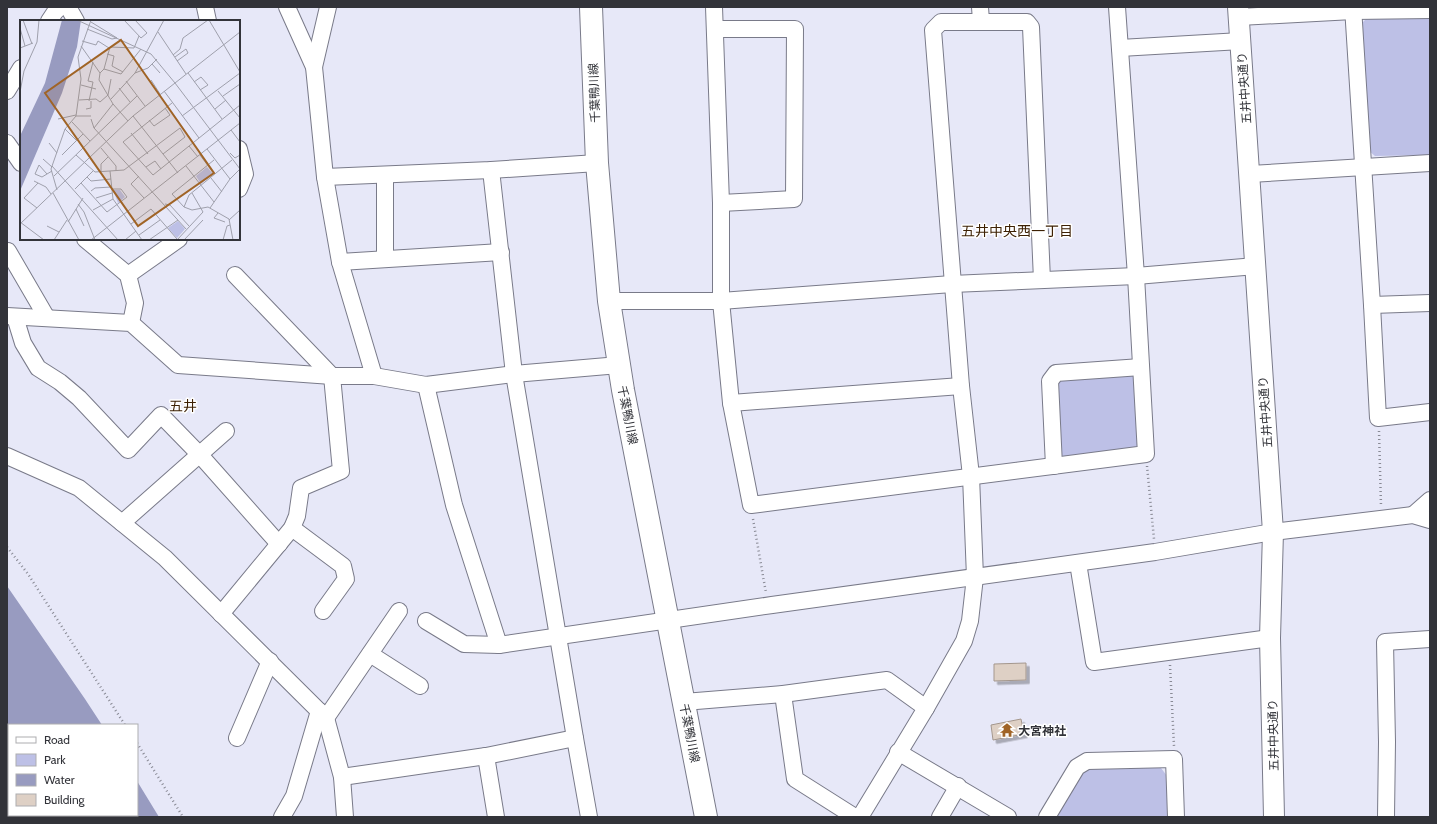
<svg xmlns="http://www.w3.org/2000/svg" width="1437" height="824" font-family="Cabin,'Noto Sans JP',sans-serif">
<defs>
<filter id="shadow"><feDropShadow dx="3.5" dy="3.5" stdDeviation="0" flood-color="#0004"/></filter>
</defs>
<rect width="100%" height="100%" fill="#e7e8f8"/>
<g fill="#bdc0e6">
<path d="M1430 17V155L1375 156 1368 150 1359 26 1366 19Z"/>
<path d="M1133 374 1137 378 1139 444 1134 449 1065 458 1058 452 1055 386 1062 378Z"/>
<path d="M1088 768H1161L1167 776 1168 817H1055L1080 774Z"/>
</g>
<path fill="#989bc0" d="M7 586 85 699 102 725H9V815H137V781L159 817H7Z"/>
<g fill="#ded0c5" stroke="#a4978d" filter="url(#shadow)">
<path d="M1026 663V680L994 681V664Z"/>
<path d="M1021 719 1024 734 993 740 991 725Z"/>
</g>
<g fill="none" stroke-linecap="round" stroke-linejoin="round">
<defs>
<g id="minor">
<path d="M68 7 76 21"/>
<path d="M205 7 208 21"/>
<path d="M287 7 314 67 325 177 340 262 374 376"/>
<path d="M714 7 721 203V301L731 403 751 505 1146 454 1136 276 1117 7"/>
<path d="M980 7 981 21"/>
<path d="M1353 7 1372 305 1378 418 1430 412"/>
<path d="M1239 17 1353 11 1430 10"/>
<path d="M49 21 55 12 60 7"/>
<path d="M715 29H795L794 199 721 203"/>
<path d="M1120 48 1241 41"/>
<path d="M314 67 328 7"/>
<path d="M7 91 21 68"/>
<path d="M7 143 21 163"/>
<path d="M239 149 245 174 239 189"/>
<path d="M491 170 514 374 575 738 589 817"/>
<path d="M1250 174 1430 163"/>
<path d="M385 175V259"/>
<path d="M325 177 491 170 597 163"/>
<path d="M85 239 128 275 135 303 131 323"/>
<path d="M8 251 47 318"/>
<path d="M340 262 501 252"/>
<path d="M128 275 179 239"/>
<path d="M609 301H721L952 284 1136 276 1256 266"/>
<path d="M1372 305 1430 303"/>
<path d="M7 316 131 323 178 365 332 376H374L426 385 514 374 619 365"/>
<path d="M15 317 23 343 38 368 60 382 79 398 128 450 161 415 200 455 279 544"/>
<path d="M426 385 454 505 499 645"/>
<path d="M731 403 961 386"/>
<path d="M7 456 79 488 165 558 326 718 342 777 345 817"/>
<path d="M1054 466 1050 381 1056 373 1141 367"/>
<path d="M1413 515 1430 500"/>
<path d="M122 523 226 431"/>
<path d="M292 528 343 566 346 579 323 611"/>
<path d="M1078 563 1094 662 1270 638"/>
<path d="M221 614 292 528 297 516 301 488 341 471 332 376 235 275"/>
<path d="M426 621 464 644 499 645 772 605 1155 552 1273 532 1413 515 1430 520"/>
<path d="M370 654 420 686"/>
<path d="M783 694 795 779 855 817"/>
<path d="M684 702 783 694 887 680 926 708"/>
<path d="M326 718 399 611"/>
<path d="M237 738 270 661"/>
<path d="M898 752 1008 817"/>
<path d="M486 756 496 817"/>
<path d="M342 777 486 756 575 738"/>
<path d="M282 817 294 796 319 711"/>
<path d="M860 817 926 708 964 641 970 621 975 577 971 476 961 386 933 30 941 22H1027L1031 27 1042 280"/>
<path d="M940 817 958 786"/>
<path d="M1047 817 1077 767 1087 761 1174 759 1176 817"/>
<path d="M1386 817 1387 742 1385 642 1430 639"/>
</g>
<path id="tertiary" d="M1238 7 1273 532 1270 638 1274 817"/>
<path id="primary" d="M591 7 597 163 609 301 623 390 706 817"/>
</defs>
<use href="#minor" stroke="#797a89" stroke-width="18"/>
<use href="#tertiary" stroke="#797a89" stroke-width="22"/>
<use href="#primary" stroke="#797a89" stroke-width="24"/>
<g stroke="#898a95" stroke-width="2.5" stroke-dasharray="1 3" stroke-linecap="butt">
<path d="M1379 431 1381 506"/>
<path d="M1147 466 1154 539"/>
<path d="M753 519 766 593"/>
<path d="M7 547 28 574 125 725"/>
<path d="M1170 665 1174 746"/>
<path d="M137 743 183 817"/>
</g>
<use href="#minor" stroke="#fff" stroke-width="16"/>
<use href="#tertiary" stroke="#fff" stroke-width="20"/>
<use href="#primary" stroke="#fff" stroke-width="22"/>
</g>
<defs>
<symbol id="temple-bare" viewBox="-9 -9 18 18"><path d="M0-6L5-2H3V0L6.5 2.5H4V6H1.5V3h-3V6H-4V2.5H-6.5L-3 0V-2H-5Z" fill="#a06426" stroke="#fff" stroke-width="2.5" paint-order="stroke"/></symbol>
</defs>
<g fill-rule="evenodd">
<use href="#temple-bare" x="997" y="720" width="20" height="20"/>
</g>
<g text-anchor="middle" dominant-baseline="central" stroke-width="3" stroke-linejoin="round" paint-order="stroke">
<g font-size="12" fill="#323339" stroke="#fff">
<text transform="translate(1244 88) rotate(-94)">五井中央通り</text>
<text transform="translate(594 93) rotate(-92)">千葉鴨川線</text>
<text transform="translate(1265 412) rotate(-94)">五井中央通り</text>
<text transform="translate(628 415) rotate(79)">千葉鴨川線</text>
<text transform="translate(690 733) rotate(79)">千葉鴨川線</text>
<text transform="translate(1273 735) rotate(-91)">五井中央通り</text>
</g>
<g font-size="12" font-weight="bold" fill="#323339" stroke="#fff" text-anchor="start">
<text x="1018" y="730">大宮神社</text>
</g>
<g font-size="14" fill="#3d2104" stroke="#fff">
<text x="1017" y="231">五井中央西一丁目</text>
<text x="183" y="406">五井</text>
</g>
</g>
<g transform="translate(20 20)">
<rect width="220" height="220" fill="#e7e8f8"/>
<path d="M187 147 193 154 181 164 176 156ZM93 170H100L105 177 98 183ZM158 201 165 209 157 218 148 208Z" fill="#bdc0e6"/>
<path d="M42 0H61L57 27 42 73 0 171V116L25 63Z" fill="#989bc0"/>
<path fill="none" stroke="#9fa0ac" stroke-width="1" d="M3 0 12 24M57 0 131 34 155 63 220 12M104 0 121 18 127 13 115 0M189 0 220 52M71 2 97 18M0 8 5 26M67 9 92 19 97 18M138 12 166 54M62 21 76 25 78 21 89 28M61 26 80 53 79 60 93 84 108 101M0 28 13 23M87 34 94 36 92 46 103 52M153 35 160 29 163 18 188 0M155 37 166 29 168 33 157 41M132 44 140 53M84 49 101 54 121 29M80 53 84 49 90 27 114 28 119 16M115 53 128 48 137 39M168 53 202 99M131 60 140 74M106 61 125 86M174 62 181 57 188 65 180 70M155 63 220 149M61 65 76 69M99 68 110 82M144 71 179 118M198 71 220 98M0 72 4 51 17 22 19 0M203 76 220 64M91 79 115 53 144 0M59 80 76 79 80 82 88 75 91 59M69 81 73 62 68 61 73 42M152 83 103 122 133 155 189 110M66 89 71 88V81M195 89 206 80M56 96H71M113 96 158 153M162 96 220 53M38 99 56 95M71 99 74 108 166 209M129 100 134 106 150 95 145 88M52 102 70 121M74 108 93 84M45 109 56 120M189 110 220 85M211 110 220 122M111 113 128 134M29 123 37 133M169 126 178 137M81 128 96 146V151M187 129 210 159M210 133 215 138 220 135M42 135 63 114M56 135 75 152 104 150 160 108 165 117 143 134M180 135 194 154M23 139 32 147M194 140 152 174 164 187 172 190 188 187 209 199 213 220M32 146 98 220M166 146 194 182M126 147 135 141 141 149M90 151 93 179 122 220M81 152V144L88 137M27 154 19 145 15 154 22 157 32 151M34 156 117 76M119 156 111 164 124 178M67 157 71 161 91 159M191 158 202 172M14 161 26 167 31 174M61 163 87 192 107 177 101 169H91M55 169 73 151M37 170 31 149 45 109 56 96 61 59 58 37 71 0M71 171 75 168 91 167M33 173 59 220M76 178 92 173M58 184 64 192 75 220M145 184 150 185 169 206M164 187 169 175 212 140M17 188 4 178 18 163M190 188 210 159 220 149M56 189 64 206M73 190 93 179M198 193 194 198 205 202M209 200 220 190M0 202 24 220M48 202 63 178M0 204 113 96 155 63M111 204 131 189 157 219M27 206 39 212M119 215 140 200M34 220 47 200M71 220 220 103M105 220 116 211M129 220 158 200M157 220 183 192 172 173M164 220 183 200M203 220 207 206 210 205"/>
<path fill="#a06426" fill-opacity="0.15" stroke="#a06426" stroke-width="2" d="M101 20 194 153 118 206 25 73Z"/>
<rect width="220" height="220" fill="none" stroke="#323339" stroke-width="2"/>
</g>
<rect width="1437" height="824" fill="none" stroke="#323339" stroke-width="16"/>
<rect x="8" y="724" width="130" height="92" fill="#ffffff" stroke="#adadb0"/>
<rect x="16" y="737" width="20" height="6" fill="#ffffff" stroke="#adadb0"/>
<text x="44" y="744" font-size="12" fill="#323339">Road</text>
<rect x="16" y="754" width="20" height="12" fill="#bdc0e6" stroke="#adadb0"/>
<text x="44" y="764" font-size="12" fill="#323339">Park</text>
<rect x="16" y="774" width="20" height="12" fill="#989bc0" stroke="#adadb0"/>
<text x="44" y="784" font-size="12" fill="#323339">Water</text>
<rect x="16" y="794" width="20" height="12" fill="#ded0c5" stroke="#adadb0"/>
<text x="44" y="804" font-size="12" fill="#323339">Building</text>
</svg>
